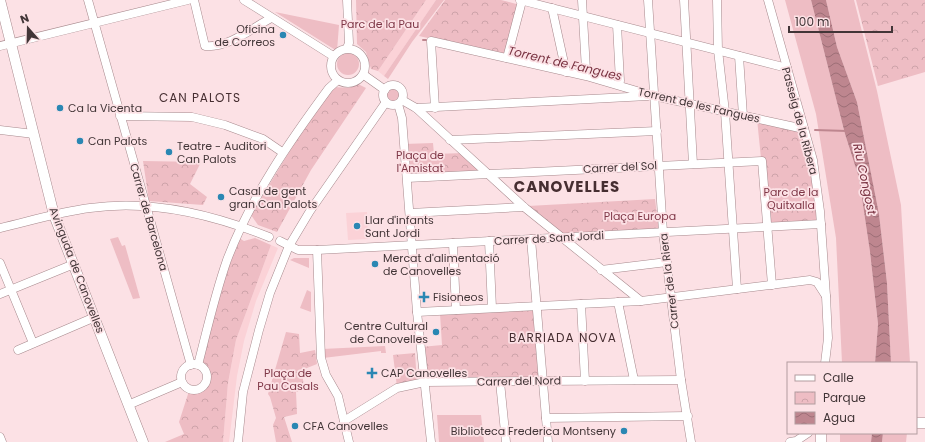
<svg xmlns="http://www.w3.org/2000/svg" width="925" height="442" font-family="Poppins,sans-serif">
<defs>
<pattern id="park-crowns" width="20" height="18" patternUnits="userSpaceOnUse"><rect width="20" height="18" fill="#eebdc4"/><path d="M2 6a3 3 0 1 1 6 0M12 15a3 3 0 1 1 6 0" fill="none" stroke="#cda3a9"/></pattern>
<pattern id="water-waves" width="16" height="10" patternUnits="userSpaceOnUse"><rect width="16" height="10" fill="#be868f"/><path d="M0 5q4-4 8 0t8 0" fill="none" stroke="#9c6e76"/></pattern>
</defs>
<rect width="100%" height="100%" fill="#fce1e5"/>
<g fill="#fbd2d7">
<path d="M426 0H436L384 76 378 71Z"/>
<path d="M367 212 368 239 348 240 346 213Z"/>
<path d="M271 245 278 248 256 301 244 341 237 376 229 442H223L228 383 236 340Z"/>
</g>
<g fill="#eebdc4">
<path d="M436 0H444L412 42 388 79 384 76Z"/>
<path d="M785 0H811L845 134 859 178 870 252 878 324 875 363H842L836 238 816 114Z"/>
<path d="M826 0H854L877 91 901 205 910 363H891L887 283 879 214 857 102 837 47Z"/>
<path d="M275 12 339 25 337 51Z"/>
<circle cx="348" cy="64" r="11"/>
<circle cx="393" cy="95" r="9"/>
<path d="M118 237 122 246 125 245 140 298 133 299 110 239Z"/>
<path d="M294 258H309V268L290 260Z"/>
<path d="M307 290 311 292V312L300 308Z"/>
<path d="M385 346 386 353H381V351L323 358 322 349Z"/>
<path d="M437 415H481L484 442H439Z"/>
<path d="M840 433H872L871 442H840Z"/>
<path d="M883 433H907L906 442H882Z"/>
</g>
<g fill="url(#park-crowns)">
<path d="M356 0H426L378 71 371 69 366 52 357 44Z"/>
<path d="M445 0H501L520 5 507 56 419 36Z"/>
<path d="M856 0H925V72L878 86Z"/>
<path d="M358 84 366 88 311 170 277 232 258 225 251 215 309 119 334 87 349 88Z"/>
<path d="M757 119 802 129 811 162 821 224 768 227Z"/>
<path d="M433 143 434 154 464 153 487 174 407 178 404 144Z"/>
<path d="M143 161 201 162 190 184 207 197 203 205 149 201Z"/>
<path d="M655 199 659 230 561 235 528 206Z"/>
<path d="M237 237 244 241 255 238 271 245 236 340 228 383 223 442H165L184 434 179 422 189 391C198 393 203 389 209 382L207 369 200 364 215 305Z"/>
<path d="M536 310 541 381 425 382 421 347 442 345 440 314Z"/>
<path d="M286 332 299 334 300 353 315 350 317 364 302 370 304 389 296 392 297 414 284 417 292 442H276L273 425 276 418 270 397 268 394Z"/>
<path d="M415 353 417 382 397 387 393 355Z"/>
</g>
<g fill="url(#water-waves)">
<path d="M811 0H826L837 47 857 102 879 214 887 283 891 363H875L878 324 870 252 859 178 845 134Z"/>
<path d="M872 433H883L882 442H871Z"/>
</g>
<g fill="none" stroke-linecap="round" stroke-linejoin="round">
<g stroke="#be868f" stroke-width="2">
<path d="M423 40H426"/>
<path d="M815 130 847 131"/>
</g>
<defs>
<g id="minor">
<path d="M88 0 191 365"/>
<path d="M194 0 205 46C228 48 251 29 271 18"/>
<path d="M244 0 333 56"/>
<path d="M347 0 349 43 347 48"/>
<path d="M520 0 787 68"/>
<path d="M582 0 586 70"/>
<path d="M648 0 663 232 681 380 691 442"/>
<path d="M684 0 693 164"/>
<path d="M717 0 718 50 725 112 737 289"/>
<path d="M768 0 813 160 820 211 826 296 828 338 825 363"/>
<path d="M552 8 566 72"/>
<path d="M617 25 620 81"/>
<path d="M0 46 188 0"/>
<circle cx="348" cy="66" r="17"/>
<path d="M739 56 743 116"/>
<path d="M507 58 522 1"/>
<path d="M364 75 385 90"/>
<circle cx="393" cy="95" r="10"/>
<path d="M402 100 416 108 524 207 641 301"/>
<path d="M398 104 402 118 417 312 431 442"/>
<path d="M416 108 648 96"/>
<path d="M435 108 431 41 586 76 654 96 804 129"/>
<path d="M120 116 192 117 225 125 263 139 282 152"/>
<path d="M0 130 34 134"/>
<path d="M450 140 657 131"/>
<path d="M407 178 762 161 772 285"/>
<path d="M410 213 524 207"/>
<path d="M0 228C30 221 59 212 90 208 151 199 212 214 269 237"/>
<path d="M531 239 548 442"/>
<path d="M280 241 298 250H317L821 224"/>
<path d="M489 241 492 308"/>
<path d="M453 243 456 310"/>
<path d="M317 250 321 358 326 375 338 396 349 442"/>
<path d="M0 263 33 343"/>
<path d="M601 270 667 262"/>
<path d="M0 294 74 264"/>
<path d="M618 302 634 380"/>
<path d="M581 304 585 381"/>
<path d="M417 312 641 301 810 280 817 282 826 296"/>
<path d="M18 350 95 317"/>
<circle cx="194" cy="377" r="13"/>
<path d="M198 365C207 330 215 294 227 260 251 197 289 142 329 88L338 80"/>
<path d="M500 382 506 442"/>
<path d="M128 405 182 382"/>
<path d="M546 418 688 416"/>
<path d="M344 421 397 388 425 382 681 380"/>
<path d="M0 437 2 442"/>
<path d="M238 442 243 392 259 330 270 293 289 246 310 211 386 102"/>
<path d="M790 442 796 441 808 433"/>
</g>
<g id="tertiary">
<path d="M0 0 54 215 143 442"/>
<path d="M916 423H925"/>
<path d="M821 433V442"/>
</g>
</defs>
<use href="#minor" stroke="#a7898d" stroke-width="9"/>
<use href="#tertiary" stroke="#a7898d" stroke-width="11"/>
<use href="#minor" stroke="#fff" stroke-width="8"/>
<use href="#tertiary" stroke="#fff" stroke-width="10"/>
</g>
<g fill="#2a87b3" stroke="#fce1e5" stroke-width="1.5">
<circle cx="283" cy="35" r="4"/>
<circle cx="60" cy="108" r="4"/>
<circle cx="80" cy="141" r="4"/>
<circle cx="169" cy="152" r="4"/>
<circle cx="221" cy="197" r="4"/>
<circle cx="357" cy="226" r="4"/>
<circle cx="375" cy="264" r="4"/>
<path d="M422 291h4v4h4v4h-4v4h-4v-4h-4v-4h4z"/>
<circle cx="436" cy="332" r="4"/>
<path d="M370 367h4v4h4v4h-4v4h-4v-4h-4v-4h4z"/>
<circle cx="295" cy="426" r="4"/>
<circle cx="624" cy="431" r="4"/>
</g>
<g text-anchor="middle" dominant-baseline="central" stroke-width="3.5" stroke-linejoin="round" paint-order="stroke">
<g font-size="11" fill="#7f3747" stroke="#fce1e5">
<text x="380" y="24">Parc de la Pau</text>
<text x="420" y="155">Plaça de<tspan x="420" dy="13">l'Amistat</tspan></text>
<text x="791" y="192">Parc de la<tspan x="791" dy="13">Quitxalla</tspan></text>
<text x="640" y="216">Plaça Europa</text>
<text x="288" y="373">Plaça de<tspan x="288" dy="13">Pau Casals</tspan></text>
</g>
<g font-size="11" fill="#423537" stroke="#fce1e5" text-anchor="start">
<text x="275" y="29" text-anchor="end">Oficina<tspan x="275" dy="13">de Correos</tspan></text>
<text x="68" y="108">Ca la Vicenta</text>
<text x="88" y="141">Can Palots</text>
<text x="177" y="146">Teatre - Auditori<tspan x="177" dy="13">Can Palots</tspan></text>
<text x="229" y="191">Casal de gent<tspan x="229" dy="13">gran Can Palots</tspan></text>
<text x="365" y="220">Llar d'infants<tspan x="365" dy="13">Sant Jordi</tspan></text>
<text x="383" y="258">Mercat d'alimentació<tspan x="383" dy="13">de Canovelles</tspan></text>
<text x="433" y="297">Fisioneos</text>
<text x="428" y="326" text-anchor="end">Centre Cultural<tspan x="428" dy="13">de Canovelles</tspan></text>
<text x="381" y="373">CAP Canovelles</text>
<text x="303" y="426">CFA Canovelles</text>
<text x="616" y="431" text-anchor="end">Biblioteca Frederica Montseny</text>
</g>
<g font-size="11" fill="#423537" stroke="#fce1e5">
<text transform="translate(699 105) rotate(13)">Torrent de les Fangues</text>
<text transform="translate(800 121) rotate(75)">Passeig de la Ribera</text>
<text transform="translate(620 167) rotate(-3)">Carrer del Sol</text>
<text transform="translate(149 217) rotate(74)">Carrer de Barcelona</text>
<text transform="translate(549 238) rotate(-3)">Carrer de Sant Jordi</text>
<text transform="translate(77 270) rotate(69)">Avinguda de Canovelles</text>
<text transform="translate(669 281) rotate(-97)">Carrer de la Riera</text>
<text transform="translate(519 381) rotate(-1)">Carrer del Nord</text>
</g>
<g font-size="12" font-style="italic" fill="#793241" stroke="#fce1e5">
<text transform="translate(565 63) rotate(13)">Torrent de Fangues</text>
<text transform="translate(865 179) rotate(78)">Riu Congost</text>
</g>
<g font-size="12" letter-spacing="1" fill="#462e31" stroke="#fce1e5">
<text x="200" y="97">CAN PALOTS</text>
<text x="563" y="337">BARRIADA NOVA</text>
</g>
<g font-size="15" font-weight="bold" letter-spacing="1" fill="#462e31" stroke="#fce1e5">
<text x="567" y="186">CANOVELLES</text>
</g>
</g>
<rect x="787" y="362" width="130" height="72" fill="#fce1e5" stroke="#b29c9f"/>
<rect x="795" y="375" width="20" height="6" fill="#ffffff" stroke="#b29c9f"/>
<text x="823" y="382" font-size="12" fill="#423537">Calle</text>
<rect x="795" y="392" width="20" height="12" fill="url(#park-crowns)" stroke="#b29c9f"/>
<text x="823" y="402" font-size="12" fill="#423537">Parque</text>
<rect x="795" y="412" width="20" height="12" fill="url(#water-waves)" stroke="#b29c9f"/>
<text x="823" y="422" font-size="12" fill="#423537">Agua</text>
<g transform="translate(28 28) rotate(340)" stroke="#fce1e5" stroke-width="3" paint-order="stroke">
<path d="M0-3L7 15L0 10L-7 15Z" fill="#423537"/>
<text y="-6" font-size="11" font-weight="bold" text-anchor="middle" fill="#423537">N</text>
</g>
<path d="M789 26v6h103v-6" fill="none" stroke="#423537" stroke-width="2"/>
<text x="795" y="26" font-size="12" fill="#423537" stroke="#fce1e5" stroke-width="3" paint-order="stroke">100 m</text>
</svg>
